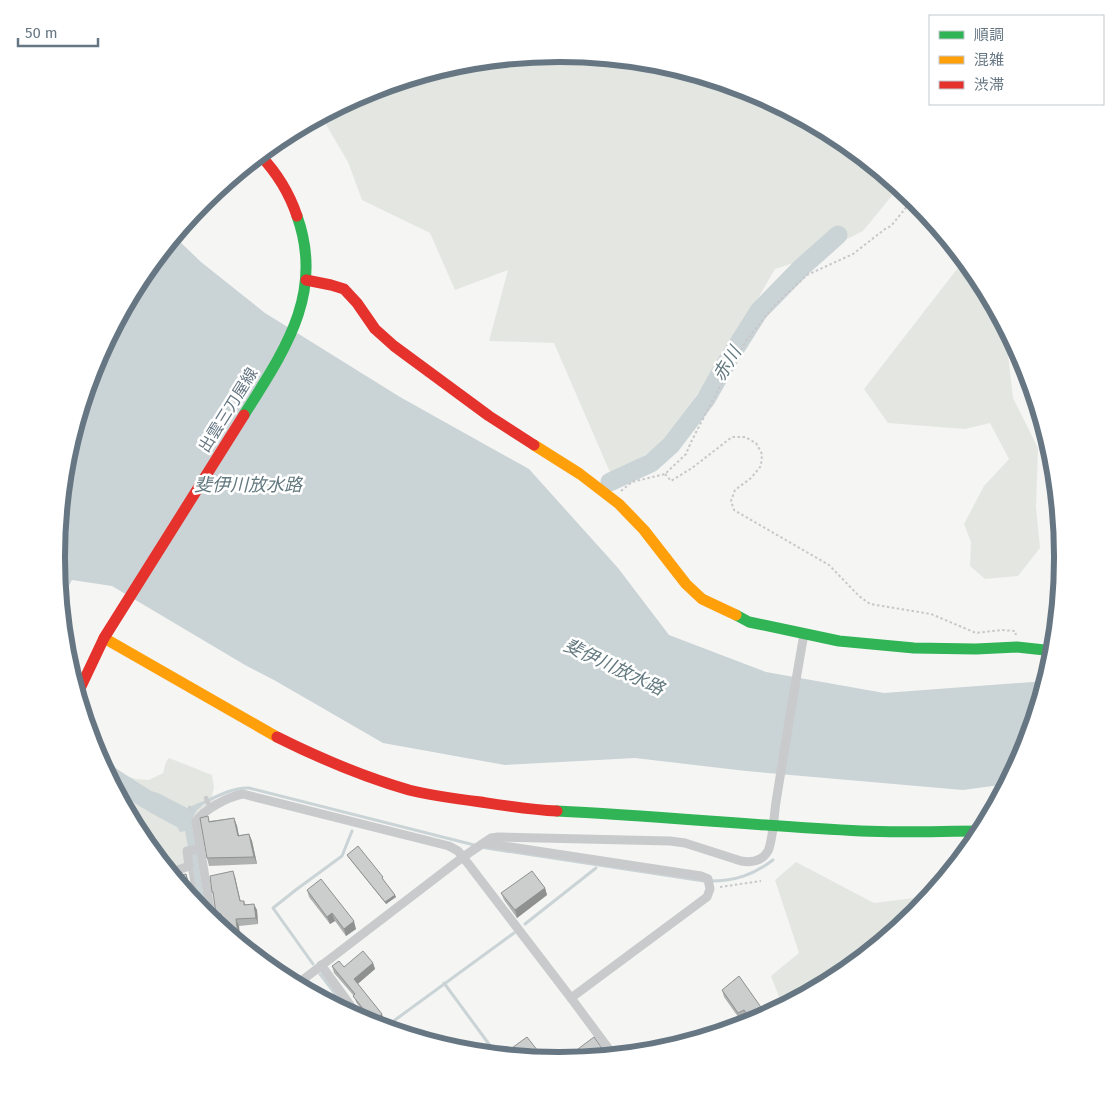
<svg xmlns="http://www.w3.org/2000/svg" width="1119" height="1115" font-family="'Fira Sans','Noto Sans JP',sans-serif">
<rect width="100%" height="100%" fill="#f5f5f4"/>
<g fill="#e4e7e1">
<path d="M560 54 658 63 753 92 840 139 899 187 863 231 812 257 775 269 722 360 661 444 612 477 554 343 489 341 508 270 455 290 430 233 362 200 348 162 321 116 367 92 461 63Z"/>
<path d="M964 260 979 278 1005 328 1013 398 1038 448 1036 507 1040 548 1018 576 985 579 970 566 971 542 964 524 984 486 1009 459 990 423 965 429 888 423 864 389Z"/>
<path d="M94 750H99L123 775 136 779 149 780 163 773 166 762 169 758 212 775 214 787 212 796 214 801C205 806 198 810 194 819L197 854 189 855 184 865 168 871 140 837Z"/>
<path d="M796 862 874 903 930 896 915 914 839 977 783 1007 771 976 799 953 775 880Z"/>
</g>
<g fill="#cad3d5">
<path d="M174 236 201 262 265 313 400 397 529 469 618 568 669 635 766 672 884 693 1046 681 1025 751 1007 784 963 790 746 771 635 758 505 765 383 743 274 680 245 665 112 586 72 580 60 601 56 557 65 459 94 364 141 277Z"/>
<path d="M125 784 158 793 187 808 201 802 202 806C195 810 193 817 192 825L207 917 200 910 185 831 180 832 177 827C161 818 129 804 123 786Z"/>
</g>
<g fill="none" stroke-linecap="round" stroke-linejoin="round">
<g stroke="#cad3d5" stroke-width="3">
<path d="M199 805C214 798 232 787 249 788L486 848 704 881"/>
<path d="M711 881C735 881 753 875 773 860"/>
<path d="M525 924 596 868"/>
<path d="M313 964 273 908 297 889 342 856 352 831"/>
<path d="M320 974 351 1014"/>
<path d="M444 983 497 1055"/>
<path d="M384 1028 514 933"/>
</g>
<g stroke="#cad3d5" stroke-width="19">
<path d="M610 482 651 463 671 445 706 399 728 360 759 311 802 267 838 235"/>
<path d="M107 774 146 799"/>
</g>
<g stroke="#c7c8c9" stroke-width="2" stroke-dasharray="2.5 2.5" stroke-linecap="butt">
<path d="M665 474 671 481 692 468 732 437H745L756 443 762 454 761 466 751 478 735 490 731 501 734 510 829 565 859 596 870 604 931 614 976 633 1001 630 1015 631 1016 635"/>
<path d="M621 491 632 482 665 474 686 454 691 442 718 390 746 341 773 307 807 275 853 254 885 229 891 226 913 199"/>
<path d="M189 806 191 811"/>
<path d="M720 887 761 881"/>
</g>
<g stroke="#c9cacb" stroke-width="4.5">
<path d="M206 798 210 808"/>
<path d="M190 867 197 906"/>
</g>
<g stroke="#c9cacb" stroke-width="9">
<path d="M484 843 701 876 708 879 710 889 707 897 571 998"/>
<path d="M170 873 189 866 187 851 200 849"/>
<path d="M212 921 196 822C202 810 230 796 243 794L449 846 458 851 463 857 571 998 614 1056"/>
<path d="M321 965 361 1020"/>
<path d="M296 985 463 857 491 838 498 837 670 841 685 843 741 861C752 863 762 861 768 851 773 841 774 814 776 802 785 746 794 690 804 634"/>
</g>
<g stroke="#30b455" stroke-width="11">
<path d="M244 415C284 351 325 294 297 216"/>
<path d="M736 615 749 622 839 641 914 648 976 649 1017 647 1054 651"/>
<path d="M557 811C659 816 759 826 861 831 901 833 942 831 982 831"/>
</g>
<g stroke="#ff9f0a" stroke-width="11">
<path d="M534 445 580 474 619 504 644 530 686 584 702 599 736 615"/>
<path d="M104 638 277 737"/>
</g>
<g stroke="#e5322d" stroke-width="11">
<path d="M260 155C277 173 289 192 297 216"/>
<path d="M306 280 331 285 344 289 357 303 375 329 394 346 489 416 534 445"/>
<path d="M77 695 104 638 244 415"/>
<path d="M277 737C319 758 364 777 409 790 433 796 457 799 481 802 507 806 532 810 557 811"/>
</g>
</g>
<g fill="#afb1b1">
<path d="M208 816 209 821 234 818 237 826 239 835 249 834 252 841 257 864 209 866 207 858Z"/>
<path d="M347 855 384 880H383L396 897 386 904 348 857Z"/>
<path d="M186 874 188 879 190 893 187 894 174 877Z"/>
<path d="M235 877 240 901H244L245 904 257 910 258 924 239 926 222 920H218L216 914 214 896 212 892Z"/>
<path d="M545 888 547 895 517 918 504 900 501 893Z"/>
<path d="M307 890 356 929 346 936 335 921 330 924 309 897Z"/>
<path d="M373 963 375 969 358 984 384 1020 377 1026 369 1024 367 1021 365 1014 356 1002 354 996 334 973 332 966 344 967Z"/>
<path d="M722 990 765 1016 751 1023 746 1018 741 1021 724 997Z"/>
</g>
<g fill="#8f9090">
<path d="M234 818 237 826 240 843 238 836Z"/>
<path d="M249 834 252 841 257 864 254 857Z"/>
<path d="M233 871 235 877 242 907 240 901Z"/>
<path d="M545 888 547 895 517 918 515 910Z"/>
<path d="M395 895 396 897 386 904 385 902Z"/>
<path d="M254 904 257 910 258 924 256 918Z"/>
<path d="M332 913 335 921 330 924 327 917Z"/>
<path d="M236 919 239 926 241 944 239 943Z"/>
<path d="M354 921 356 929 346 936 344 929Z"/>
<path d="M373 963 375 969 356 985 354 979Z"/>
<path d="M763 1010 765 1016 752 1023 751 1020Z"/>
<path d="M382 1014 384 1020 377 1026 371 1024V1023Z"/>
<path d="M538 1051 540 1056 536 1059 528 1058Z"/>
</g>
<g fill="#cccece" stroke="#8f9090">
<path d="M208 816 209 822 234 818 238 836 249 834 254 857 207 858 200 818Z"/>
<path d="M155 844 158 859 147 845Z"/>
<path d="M358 846 383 877 382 878 395 895 385 902 347 855Z"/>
<path d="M233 871 240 901H244V905L254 904 256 918 236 919 239 943 223 929 221 914H216L213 892H212L210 876Z"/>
<path d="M532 871 545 888 515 910 501 893Z"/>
<path d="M186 874 189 888 184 889 186 893 174 877Z"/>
<path d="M321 879 354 921 344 929 332 913 327 917 307 890Z"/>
<path d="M363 951 373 963 354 979 382 1014 371 1023 365 1015 364 1010 353 996 355 994 332 966 339 961 344 967Z"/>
<path d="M739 976 763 1010 751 1020 744 1010 738 1013 722 990Z"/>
<path d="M317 988 326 1000 325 1001 311 993Z"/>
<path d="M527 1037 538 1051 528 1058 508 1056 505 1053Z"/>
<path d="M594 1037 608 1057 567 1060 580 1051 578 1049Z"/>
</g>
<g text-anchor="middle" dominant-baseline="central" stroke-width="5" stroke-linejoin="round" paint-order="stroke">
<g font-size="16" fill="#667783" stroke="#fff">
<text transform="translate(228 410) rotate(-58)">出雲三刀屋線</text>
</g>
<g font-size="18" font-style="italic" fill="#62787f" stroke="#fff">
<text transform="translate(727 364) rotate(-59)">赤川</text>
<text x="248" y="485">斐伊川放水路</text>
<text transform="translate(614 667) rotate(25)">斐伊川放水路</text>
</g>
</g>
<path d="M0 0H1119V1115H0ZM559 62H560A494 494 0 0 1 1054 556V558A494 494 0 0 1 560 1052H559A494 494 0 0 1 65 558V556A494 494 0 0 1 559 62Z" fill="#fff" fill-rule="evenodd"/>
<path fill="none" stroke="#667783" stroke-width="6" d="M559 62H560A494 494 0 0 1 1054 556V558A494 494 0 0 1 560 1052H559A494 494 0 0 1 65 558V556A494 494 0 0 1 559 62Z"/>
<rect x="929" y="15" width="175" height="90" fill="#ffffff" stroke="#c2c9cd"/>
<rect x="939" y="31" width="25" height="8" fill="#30b455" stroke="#c2c9cd"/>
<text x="974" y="40" font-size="15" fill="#667783">順調</text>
<rect x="939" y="56" width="25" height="8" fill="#ff9f0a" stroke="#c2c9cd"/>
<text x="974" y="65" font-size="15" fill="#667783">混雑</text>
<rect x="939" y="81" width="25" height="8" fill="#e5322d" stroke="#c2c9cd"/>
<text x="974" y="90" font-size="15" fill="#667783">渋滞</text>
<path d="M18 38v8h80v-8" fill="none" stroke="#667783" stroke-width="2.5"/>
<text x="25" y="38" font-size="15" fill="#667783" stroke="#ffffff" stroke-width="4" paint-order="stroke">50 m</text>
</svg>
